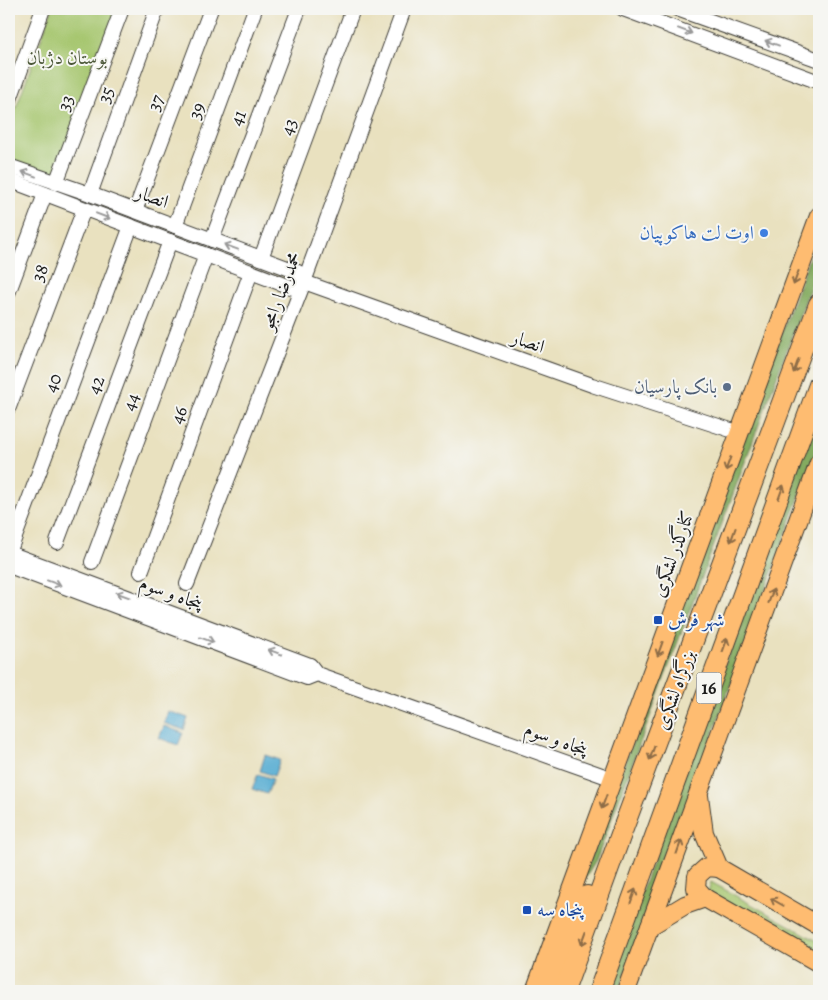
<svg xmlns="http://www.w3.org/2000/svg" width="828" height="1000" font-family="Alegreya,Amiri,serif">
<rect width="100%" height="100%" fill="#f6f6f2"/>
<filter id="ink" filterUnits="userSpaceOnUse"><feTurbulence type="fractalNoise" baseFrequency=".02" numOctaves="2"/><feDisplacementMap in="SourceGraphic" scale="10" xChannelSelector="R" yChannelSelector="G"/><feConvolveMatrix kernelMatrix="1 2 1 2 8 2 1 2 1" color-interpolation-filters="sRGB"/></filter>
<filter id="wash" filterUnits="userSpaceOnUse"><feTurbulence type="fractalNoise" baseFrequency=".0096" numOctaves="4" result="noise"/><feDisplacementMap in="SourceGraphic" scale="20" xChannelSelector="R" yChannelSelector="G"/><feGaussianBlur stdDeviation="1.12" result="paint"/><feColorMatrix in="noise" values="0 0 0 0 0 0 0 0 0 0 0 0 0 0 0 0 0 1.4 0 .05"/><feComposite in="paint" operator="in"/></filter>
<g filter="url(#wash)">
<rect width="100%" height="100%" fill="#e9e1bf"/>
<g fill="#a6c66e" stroke="#617145">
<path d="M52 9H119L55 177 9 160V127Z"/>
<path d="M711 882 819 942V955L708 892Z"/>
</g>
<g fill="#84ab61" stroke="#50643e">
<path d="M819 231V262L816 272 596 861 579 888Z"/>
<path d="M819 408V443L619 991H605Z"/>
</g>
<g fill="#55acd2" stroke="#386477">
<path d="M168 711 188 718 184 730 164 723Z"/>
<path d="M164 726 183 733 178 745 159 738Z"/>
<path d="M265 755 280 760 274 776 260 771Z"/>
<path d="M258 774 273 779 267 794 252 789Z"/>
</g>
</g>
<g filter="url(#ink)">
<g fill="none" stroke-linecap="round" stroke-linejoin="round">
<defs>
<g id="minor">
<path d="M623 9 819 82"/>
<path d="M677 9 819 60"/>
<path d="M9 102 43 9"/>
<path d="M9 166 90 194 298 272 304 282 592 385 740 433"/>
<path d="M9 180 293 288 304 282"/>
<path d="M56 183 122 9"/>
<path d="M90 194 157 9"/>
<path d="M135 211 211 9"/>
<path d="M175 226 255 9"/>
<path d="M212 240 299 9"/>
<path d="M261 258 353 9"/>
<path d="M9 291 45 194"/>
<path d="M9 407 84 209"/>
<path d="M57 542 170 241"/>
<path d="M9 553 310 665 317 674 613 779"/>
<path d="M9 553 131 226"/>
<path d="M92 562 206 255"/>
<path d="M9 566 307 678 317 674"/>
<path d="M141 572 251 272"/>
<path d="M187 584 304 282 404 9"/>
</g>
<g id="major">
<path d="M699 796 704 833 719 868 819 926"/>
<path d="M719 868 707 867 697 876 696 888 705 898 819 963"/>
<path d="M650 926 685 905 705 898"/>
<path d="M535 991 819 216"/>
<path d="M626 991 819 463"/>
</g>
<g id="highway">
<path d="M545 991 562 947 587 896"/>
<path d="M564 991 624 826 819 304"/>
<path d="M599 991 819 385"/>
</g>
</defs>
<use href="#minor" stroke="#3b3a34" stroke-width="16"/>
<use href="#major" stroke="#3b3a34" stroke-width="20"/>
<use href="#highway" stroke="#3b3a34" stroke-width="22"/>
<use href="#minor" stroke="#fff" stroke-width="14"/>
<use href="#major" stroke="#febc71" stroke-width="18"/>
<use href="#highway" stroke="#febc71" stroke-width="20"/>
</g>
<defs><path id="oneway-shaft" d="M-6 0H5M1.5-3L5.5 0L1.5 3" fill="none" stroke-width="1.6" stroke-linecap="round" stroke-linejoin="round" transform="scale(1.25)"/></defs>
<g stroke="#999">
<use href="#oneway-shaft" transform="translate(685 31) rotate(20)"/>
<use href="#oneway-shaft" transform="translate(772 43) rotate(-160)"/>
<use href="#oneway-shaft" transform="translate(29 174) rotate(-160)"/>
<use href="#oneway-shaft" transform="translate(103 216) rotate(21)"/>
<use href="#oneway-shaft" transform="translate(231 247) rotate(-160)"/>
<use href="#oneway-shaft" transform="translate(54 583) rotate(20)"/>
<use href="#oneway-shaft" transform="translate(123 595) rotate(-160)"/>
<use href="#oneway-shaft" transform="translate(207 640) rotate(20)"/>
<use href="#oneway-shaft" transform="translate(275 652) rotate(-160)"/>
</g>
<g stroke="#8d6c46">
<use href="#oneway-shaft" transform="translate(796 278) rotate(110)"/>
<use href="#oneway-shaft" transform="translate(796 366) rotate(110)"/>
<use href="#oneway-shaft" transform="translate(728 464) rotate(110)"/>
<use href="#oneway-shaft" transform="translate(781 492) rotate(-70)"/>
<use href="#oneway-shaft" transform="translate(733 535) rotate(110)"/>
<use href="#oneway-shaft" transform="translate(771 596) rotate(-70)"/>
<use href="#oneway-shaft" transform="translate(725 645) rotate(-70)"/>
<use href="#oneway-shaft" transform="translate(660 649) rotate(110)"/>
<use href="#oneway-shaft" transform="translate(652 753) rotate(110)"/>
<use href="#oneway-shaft" transform="translate(604 802) rotate(110)"/>
<use href="#oneway-shaft" transform="translate(679 847) rotate(-70)"/>
<use href="#oneway-shaft" transform="translate(633 896) rotate(-70)"/>
<use href="#oneway-shaft" transform="translate(777 902) rotate(-150)"/>
<use href="#oneway-shaft" transform="translate(584 938) rotate(110)"/>
</g>
</g>
<circle fill="#3f7fe0" stroke="#f6f6f2" stroke-width="2" cx="764" cy="233" r="5"/>
<circle fill="#5c6f8a" stroke="#f6f6f2" stroke-width="2" cx="727" cy="387" r="5"/>
<g fill="#1a4fb4" stroke="#f6f6f2" stroke-width="2">
<rect x="653" y="615" width="10" height="10" rx="2.5"/>
<rect x="522" y="905" width="10" height="10" rx="2.5"/>
</g>
<g text-anchor="middle" dominant-baseline="central" stroke-width="4" stroke-linejoin="round" paint-order="stroke">
<rect fill="#f6f6f2" stroke="#5d5d5c" stroke-width="1" x="696.5" y="672.5" width="25" height="31" rx="4"/>
<g font-size="18" font-weight="bold" fill="#1c1c1c">
<text x="709" y="688">16</text>
</g>
<g font-size="19" fill="#4c5839" stroke="#f6f6f2">
<text x="67" y="58">بوستان دژبان</text>
</g>
<g font-size="19" fill="#1c1c1c" stroke="#f6f6f2">
<text transform="translate(106 95) rotate(-70)">35</text>
<text transform="translate(66 103) rotate(-69)">33</text>
<text transform="translate(156 103) rotate(-69)">37</text>
<text transform="translate(197 111) rotate(-70)">39</text>
<text transform="translate(238 118) rotate(-69)">41</text>
<text transform="translate(289 127) rotate(-70)">43</text>
<text transform="translate(152 197) rotate(20)">انصار</text>
<text transform="translate(40 273) rotate(-69)">38</text>
<text transform="translate(281 291) rotate(-69)">محمدرضا رامجو</text>
<text transform="translate(528 342) rotate(19)">انصار</text>
<text transform="translate(53 383) rotate(-70)">40</text>
<text transform="translate(96 385) rotate(-69)">42</text>
<text transform="translate(131 402) rotate(-70)">44</text>
<text transform="translate(179 415) rotate(-70)">46</text>
<text transform="translate(673 554) rotate(-70)">کنارگذر لشگری</text>
<text transform="translate(171 593) rotate(20)">پنجاه و سوم</text>
<text transform="translate(675 690) rotate(-70)">بزرگراه لشگری</text>
<text transform="translate(556 739) rotate(20)">پنجاه و سوم</text>
</g>
<g font-size="19" fill="#366cbe" stroke="#f6f6f2" text-anchor="end">
<text x="754" y="233">اوت لت هاکوپیان</text>
</g>
<g font-size="19" fill="#4e5e75" stroke="#f6f6f2" text-anchor="end">
<text x="717" y="387">بانک پارسیان</text>
</g>
<g font-size="19" fill="#164399" stroke="#f6f6f2" text-anchor="start">
<text x="668" y="620">شهر فرش</text>
<text x="537" y="910">پنجاه سه</text>
</g>
</g>
<rect width="828" height="1000" fill="none" stroke="#f6f6f2" stroke-width="30"/>
</svg>
